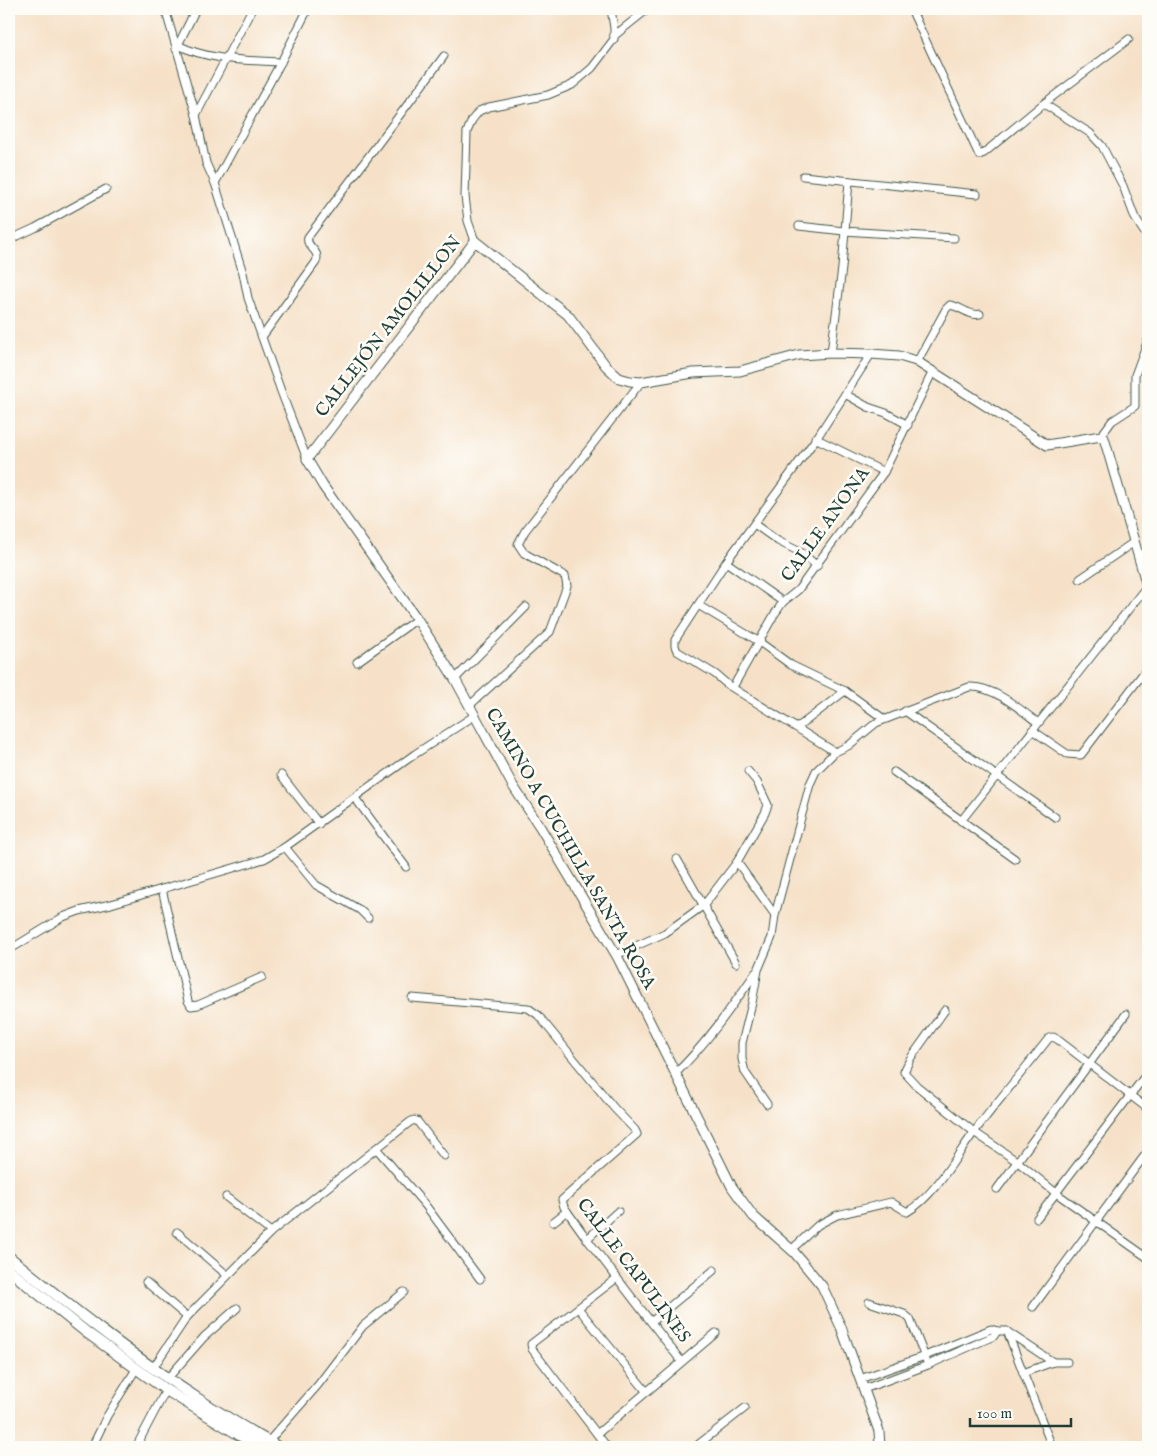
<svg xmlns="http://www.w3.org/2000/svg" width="1157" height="1456" font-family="'IM FELL English',serif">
<rect width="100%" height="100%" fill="#fdfcf7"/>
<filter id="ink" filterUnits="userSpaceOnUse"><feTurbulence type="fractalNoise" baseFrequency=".02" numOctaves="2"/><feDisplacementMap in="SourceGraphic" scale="10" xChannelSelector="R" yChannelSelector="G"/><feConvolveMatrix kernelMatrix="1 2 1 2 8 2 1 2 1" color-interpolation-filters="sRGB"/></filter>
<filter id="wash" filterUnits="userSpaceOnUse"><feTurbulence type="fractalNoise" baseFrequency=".0096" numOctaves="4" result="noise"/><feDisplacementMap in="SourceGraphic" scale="20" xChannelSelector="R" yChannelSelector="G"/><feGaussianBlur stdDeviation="1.12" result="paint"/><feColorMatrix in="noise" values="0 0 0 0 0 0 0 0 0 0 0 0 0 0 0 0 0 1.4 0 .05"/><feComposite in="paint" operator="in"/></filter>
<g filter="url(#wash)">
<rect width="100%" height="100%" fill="#f6e1c8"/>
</g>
<g filter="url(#ink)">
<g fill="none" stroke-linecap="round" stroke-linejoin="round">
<defs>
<g id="minor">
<path d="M165 9 196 115 206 163 215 183 243 273 248 298 282 394 307 459"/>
<path d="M911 9 979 155 984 153 1043 104 1129 39"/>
<path d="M614 36 644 12 651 9"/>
<path d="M178 45C209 61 247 60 281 62"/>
<path d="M176 49 196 9"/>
<path d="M1044 104 1090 133 1102 146 1123 186 1135 218 1148 238"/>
<path d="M196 115 252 9"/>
<path d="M803 176 977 194"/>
<path d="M215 183 281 62 308 9"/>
<path d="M799 226 844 231 954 238"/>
<path d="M9 240 35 228 106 189"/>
<path d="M475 241 468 221 465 196 467 132 472 120 479 111 489 107 548 95 572 85 592 68 614 39V28L611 9"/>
<path d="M262 337 316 262C321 249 305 248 308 237L444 56"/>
<path d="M831 353 842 268 849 181"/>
<path d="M917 362 946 309 950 305C960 306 970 317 980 314"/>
<path d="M845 394 868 407 886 413 908 425"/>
<path d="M1101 436 1112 421 1135 406V375L1148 340"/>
<path d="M815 438 884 472"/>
<path d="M754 524 778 541 802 553 817 566"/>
<path d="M726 562 783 602"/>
<path d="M1141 564 1148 558"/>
<path d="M1080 579 1134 542"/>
<path d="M698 605 758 641 791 665 845 691 884 719"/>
<path d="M357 662 417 619"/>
<path d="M455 679 526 607"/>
<path d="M733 687 774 615 783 602 798 590 884 472 932 373"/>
<path d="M469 706 550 632 567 586 565 576 524 553 518 544 525 531 641 382"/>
<path d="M905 711 1055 817"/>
<path d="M798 727 845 691"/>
<path d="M1032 730 1067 754 1081 755 1148 667"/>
<path d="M835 752 728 685 715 674 677 651 675 646V640L726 562 818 436 871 354"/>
<path d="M894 772 1015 859"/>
<path d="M281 775 319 824"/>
<path d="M355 798 406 867"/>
<path d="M961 821 1147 586"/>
<path d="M285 847 316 885 360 910 368 918"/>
<path d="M677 859 736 963"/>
<path d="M737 862 775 915"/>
<path d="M162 889 188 1001 191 1006 198 1005 262 977"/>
<path d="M9 950 63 917 79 911 111 904 264 859 285 847 415 754 474 716"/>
<path d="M616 955 665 933 704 905 737 862 765 813 768 805 757 782 748 771"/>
<path d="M412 998 528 1008 538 1015 614 1108 635 1130 637 1134 562 1200 564 1207 587 1239 681 1361"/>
<path d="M945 1010 910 1059 904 1072 917 1086 974 1132 1018 1162 1056 1193 1148 1258"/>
<path d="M675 1074C707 1043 731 1008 756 972"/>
<path d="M767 1104 745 1072 742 1059V1043L752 1003 758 970 772 937 775 915 810 784 816 771 835 752 848 746 876 723 969 687C992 685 1020 709 1038 723"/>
<path d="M376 1148 426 1206 480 1279"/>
<path d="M997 1189 1126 1014"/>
<path d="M226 1197 271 1232"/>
<path d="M1037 1218 1148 1072"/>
<path d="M553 1222 567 1211"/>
<path d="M177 1232 227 1275"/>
<path d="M587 1239 618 1211"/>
<path d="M791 1250 818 1225 837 1215 891 1202 907 1212C935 1196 956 1156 975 1131 999 1099 1025 1069 1049 1038L1053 1037 1057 1039 1148 1109"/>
<path d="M146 1282 187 1317"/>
<path d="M869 1302 904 1314 910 1319 926 1360"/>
<path d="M1033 1307 1148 1151"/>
<path d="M578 1308 646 1391"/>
<path d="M651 1322 714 1270"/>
<path d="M1007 1331 1052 1447"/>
<path d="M153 1368 187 1317 271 1232 410 1122 414 1120 417 1121 444 1156"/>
<path d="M1023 1373 1053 1362H1067"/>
<path d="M168 1378 204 1337 237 1308"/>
<path d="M860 1379 925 1356 991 1329 997 1331H1006L1053 1362"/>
<path d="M864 1389 928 1365 994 1336 997 1331"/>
<path d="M597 1434 716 1333"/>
<path d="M268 1442 318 1385 363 1326 404 1292"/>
<path d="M92 1447 107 1416 136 1369"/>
<path d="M136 1447 166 1390"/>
<path d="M607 1447 532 1349 531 1344 617 1278"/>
<path d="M695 1447 745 1408"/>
</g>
<path id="tertiary" d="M880 1447 879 1431 841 1327 822 1286 794 1252 753 1216 732 1187 618 958 540 827 513 786 455 679 417 619 323 486 307 459 475 241 568 315 606 366 619 378 630 381 641 382 693 373 740 371 799 355 831 353 871 354 899 356 916 361 1047 445 1101 436 1104 438 1148 589"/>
<g id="secondary">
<path d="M9 1257C71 1307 133 1357 200 1400 225 1417 252 1432 278 1447"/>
<path d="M9 1270 86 1332 166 1390 259 1447"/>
</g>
</defs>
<use href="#minor" stroke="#3f564a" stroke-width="9"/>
<use href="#tertiary" stroke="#3f564a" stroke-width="11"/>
<use href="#secondary" stroke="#3f564a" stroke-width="12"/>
<use href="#minor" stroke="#fff" stroke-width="7"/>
<use href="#tertiary" stroke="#fff" stroke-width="9"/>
<use href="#secondary" stroke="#fff" stroke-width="10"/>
</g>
</g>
<g text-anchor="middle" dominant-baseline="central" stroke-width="5" stroke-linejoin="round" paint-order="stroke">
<g font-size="18" fill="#1f3d34" stroke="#fdfcf7">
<text transform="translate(389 327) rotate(-52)">CALLEJÓN AMOLILLON</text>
<text transform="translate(826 525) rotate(-54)">CALLE ANONA</text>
<text transform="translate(570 849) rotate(60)">CAMINO A CUCHILLA SANTA ROSA</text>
<text transform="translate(633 1271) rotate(53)">CALLE CAPULINES</text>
</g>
</g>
<rect width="1157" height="1456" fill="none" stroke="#fdfcf7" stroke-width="30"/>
<path d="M970 1418v8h101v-8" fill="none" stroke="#1f3d34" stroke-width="2.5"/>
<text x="977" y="1418" font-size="15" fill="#1f3d34" stroke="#fdfcf7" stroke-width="4" paint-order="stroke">100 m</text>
</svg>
